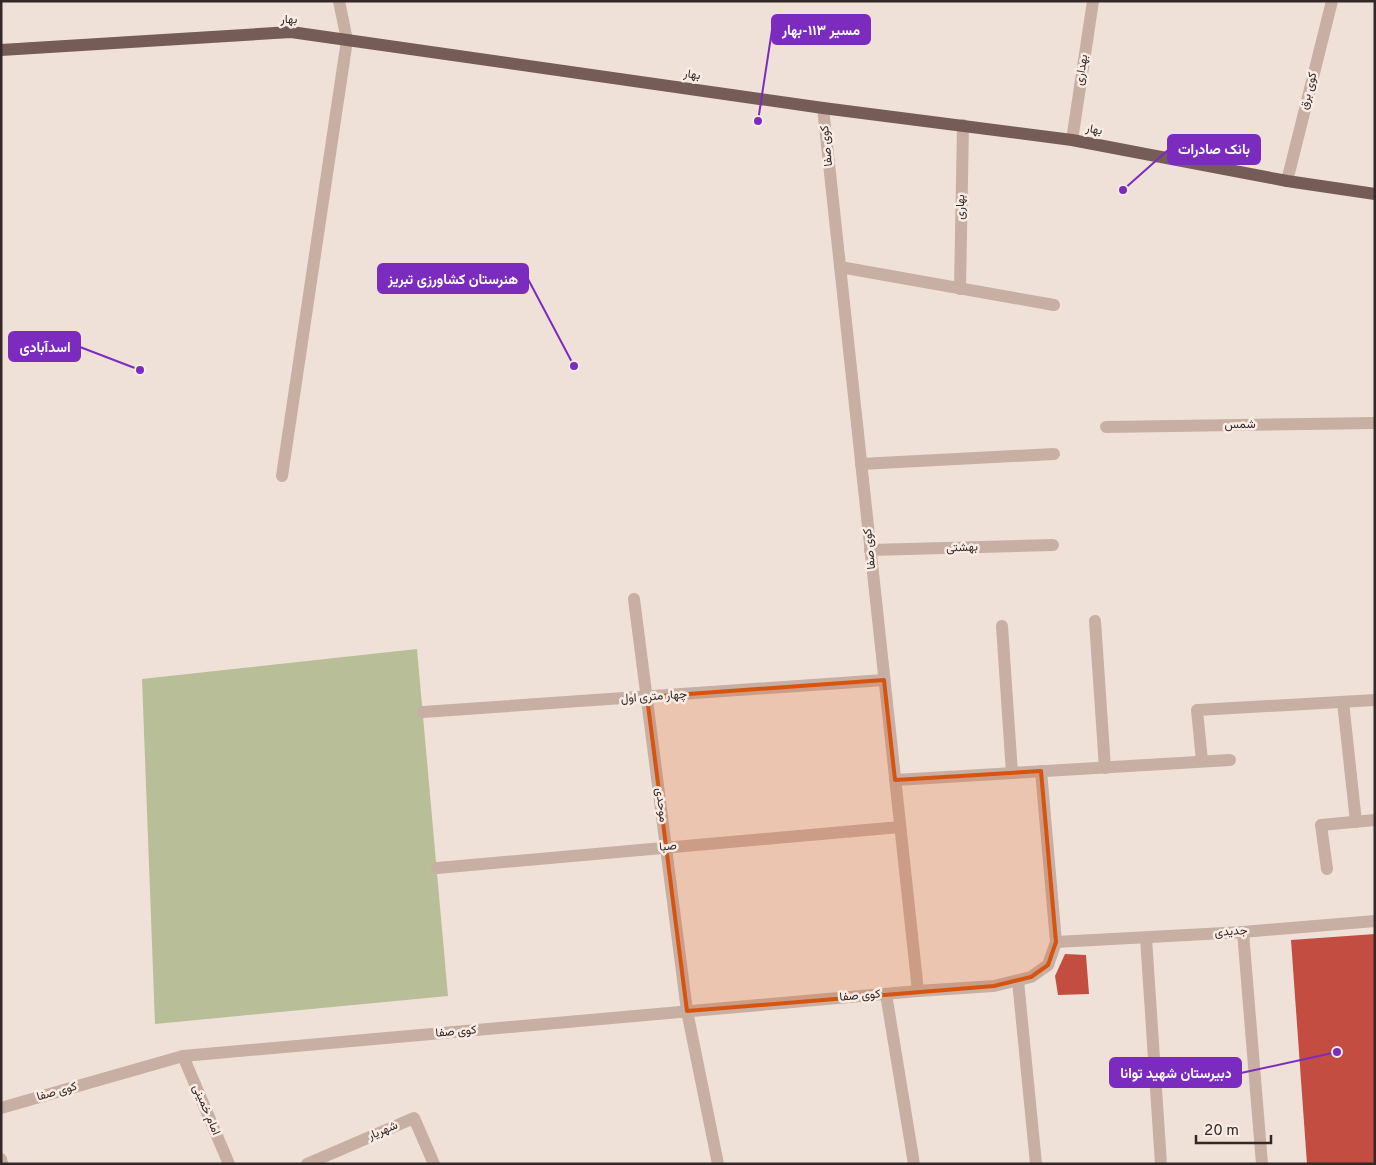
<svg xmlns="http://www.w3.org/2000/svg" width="1376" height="1165" font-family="Overpass,Vazirmatn,sans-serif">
<rect width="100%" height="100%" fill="#f0e1d8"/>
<path fill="#b8bf98" d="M417 649 448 996 155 1024 142 679Z"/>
<g fill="#c44d42">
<path d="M1375 934V1164H1307L1291 940Z"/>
<path d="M1065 954 1086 955 1089 994 1058 995 1055 976Z"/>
</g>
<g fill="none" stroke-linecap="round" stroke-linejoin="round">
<g stroke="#c8afa4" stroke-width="12">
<path d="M823 108 918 991"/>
<path d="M1072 140 1093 1"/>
<path d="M1287 181 1332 1"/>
<path d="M840 267 1054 305"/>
<path d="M960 289 963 125"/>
<path d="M1106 427 1375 423"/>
<path d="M861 464 1054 454"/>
<path d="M282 476 347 40 339 1"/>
<path d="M870 550 1053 545"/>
<path d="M634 599 687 1011 718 1164"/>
<path d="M1095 621 1105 768"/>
<path d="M1002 626 1012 773"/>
<path d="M1343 702 1356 822"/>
<path d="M423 712 884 680"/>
<path d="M1202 761 1197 710 1375 700"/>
<path d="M895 780 1230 760"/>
<path d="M437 868 900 827"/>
<path d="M1327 869 1321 825 1375 820"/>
<path d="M1243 932 1262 1164"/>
<path d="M1146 938 1161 1164"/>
<path d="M1056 942 1243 932 1375 921"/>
<path d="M1018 981 1036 1164"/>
<path d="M886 994 914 1164"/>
<path d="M183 1056 229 1164"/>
<path d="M1 1108 183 1056 918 991 994 986 1031 977 1048 965 1056 942 1041 771"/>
<path d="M1 1159 2 1164"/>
<path d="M307 1164 414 1118 434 1164"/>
</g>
<path stroke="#755c57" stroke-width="12" d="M1 50 291 32 823 108 1072 140 1287 181 1375 194"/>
</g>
<path fill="#d6540f" fill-opacity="0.2" stroke="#d6540f" stroke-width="4" stroke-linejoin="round" d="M884 680 895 780 1041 771 1056 942 1048 965 1031 977 994 986 687 1011 647 697Z"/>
<g text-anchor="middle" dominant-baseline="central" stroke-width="5" stroke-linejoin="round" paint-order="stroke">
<g font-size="12" fill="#332826" stroke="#f8ece4">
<text transform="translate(289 20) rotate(1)">بهار</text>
<text transform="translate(1082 70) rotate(-81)">بهداری</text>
<text transform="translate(692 75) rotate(8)">بهار</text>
<text transform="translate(1309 91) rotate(-76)">کوی برق</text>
<text transform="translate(1094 130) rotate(11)">بهار</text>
<text transform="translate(827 146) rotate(-96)">کوی صفا</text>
<text transform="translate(961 207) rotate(-89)">بهاری</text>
<text transform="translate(1240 425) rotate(-1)">شمس</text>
<text transform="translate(962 548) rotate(-2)">بهشتی</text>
<text transform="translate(870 549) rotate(-96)">کوی صفا</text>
<text transform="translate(654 697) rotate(-4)">چهار متری اول</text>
<text transform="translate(661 805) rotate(83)">موحدی</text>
<text transform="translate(668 847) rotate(-5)">صبا</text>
<text transform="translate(1231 932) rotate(-4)">جدیدی</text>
<text transform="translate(860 996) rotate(-5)">کوی صفا</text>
<text transform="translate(456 1032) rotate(-5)">کوی صفا</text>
<text transform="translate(57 1092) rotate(-16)">کوی صفا</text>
<text transform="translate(206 1110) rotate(67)">امام خمینی</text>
<text transform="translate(383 1131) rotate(-23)">شهریار</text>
</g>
</g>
<path fill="none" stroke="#7b2cbf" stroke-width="2" d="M758 121L772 30M1123 190L1168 150M574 366L528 279M140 370L80 347M1337 1052L1241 1073"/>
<g fill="#7b2cbf" stroke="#f8ece4" stroke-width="2">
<circle cx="758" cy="121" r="5"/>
<circle cx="1123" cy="190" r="5"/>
<circle cx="574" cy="366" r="5"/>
<circle cx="140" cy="370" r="5"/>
<circle cx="1337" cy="1052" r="5"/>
</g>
<g fill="#7b2cbf" stroke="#7b2cbf" stroke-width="2">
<rect x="772" y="15" width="98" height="29" rx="5"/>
<rect x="1168" y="135" width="92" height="29" rx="5"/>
<rect x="378" y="264" width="150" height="29" rx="5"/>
<rect x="9" y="332" width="71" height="29" rx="5"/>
<rect x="1110" y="1058" width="131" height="29" rx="5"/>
</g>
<g font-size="14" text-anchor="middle" font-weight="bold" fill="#fff">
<text x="821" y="35">مسیر ۱۱۳-بهار</text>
<text x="1214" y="154">بانک صادرات</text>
<text x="453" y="284">هنرستان کشاورزی تبریز</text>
<text x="45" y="352">اسدآبادی</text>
<text x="1176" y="1078">دبیرستان شهید توانا</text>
</g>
<rect width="1376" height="1165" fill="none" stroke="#332826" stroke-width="5"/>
<path d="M1196 1135v8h75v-8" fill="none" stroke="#332826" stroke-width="2.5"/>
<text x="1204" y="1135" font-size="15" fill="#332826" stroke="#f8ece4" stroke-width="4" paint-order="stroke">20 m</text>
</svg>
